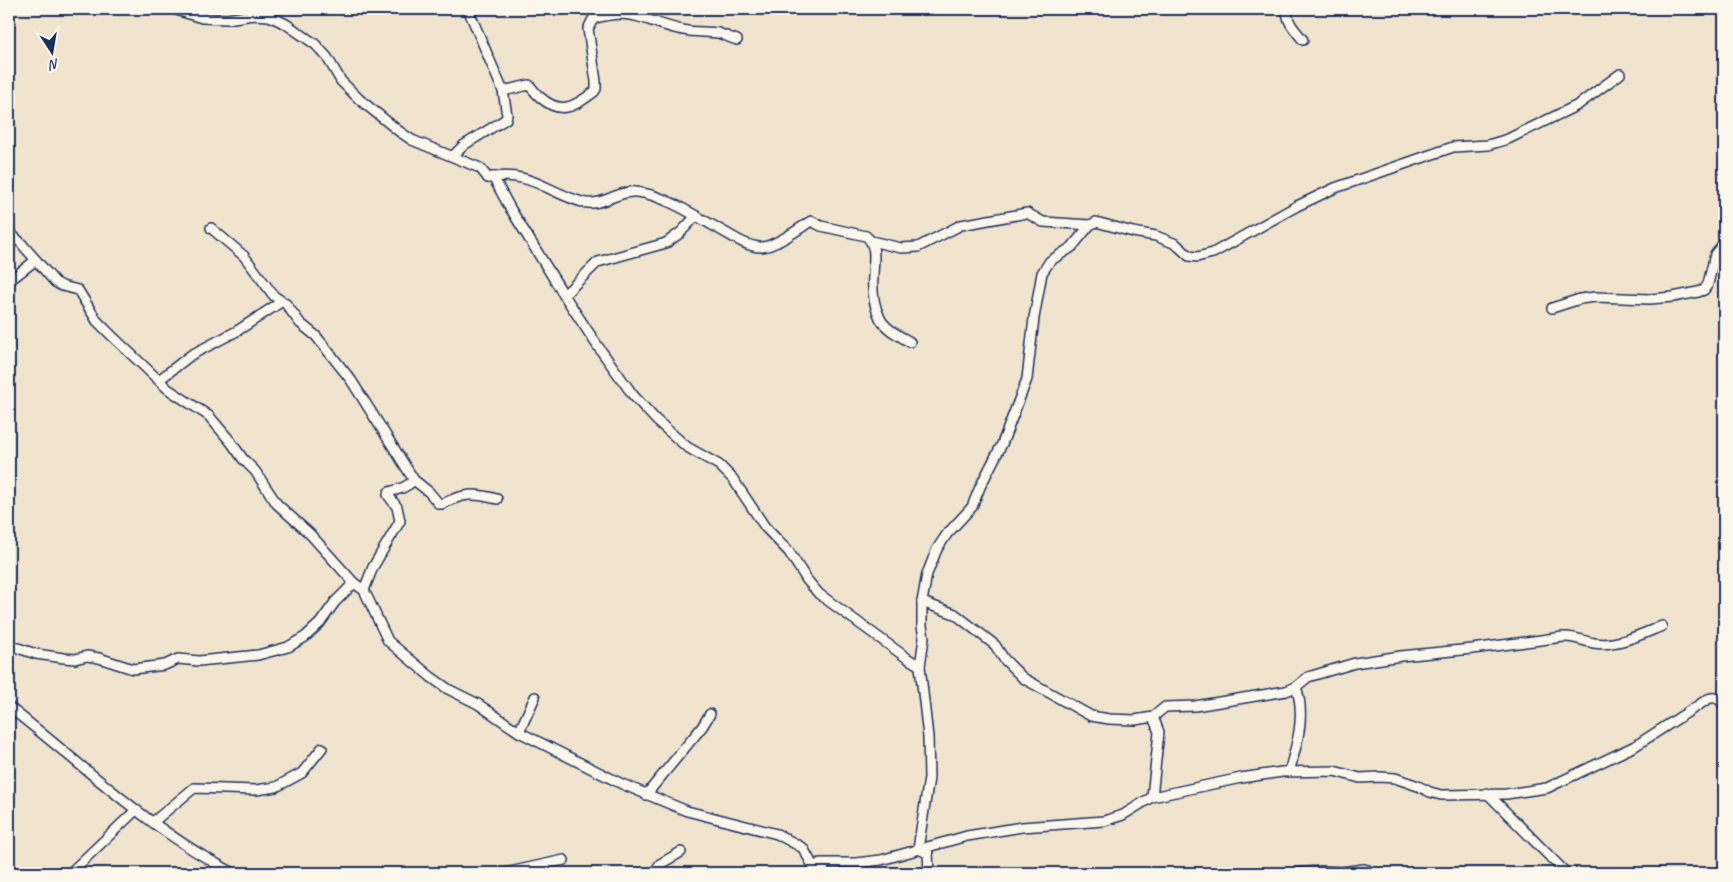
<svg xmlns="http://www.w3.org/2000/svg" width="1733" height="882" font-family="Caveat,sans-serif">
<rect width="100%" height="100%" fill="#f0e4cf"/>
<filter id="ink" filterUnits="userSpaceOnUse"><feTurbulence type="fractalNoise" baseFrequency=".02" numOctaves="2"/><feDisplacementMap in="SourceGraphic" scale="10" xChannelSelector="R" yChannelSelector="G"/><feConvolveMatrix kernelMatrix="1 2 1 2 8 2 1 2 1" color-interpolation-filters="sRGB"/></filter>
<g filter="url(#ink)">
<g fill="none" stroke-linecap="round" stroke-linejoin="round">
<defs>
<g id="minor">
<path d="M173 9 202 18 227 19 253 15 269 16 286 24 315 44 327 57 341 81 359 99 400 132 412 140 480 168 488 178 493 177 510 208 564 295 597 345 633 395 656 420 687 447 719 465 733 479 765 527 789 552 807 580 819 594 907 658 920 666"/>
<path d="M1288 9C1285 21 1296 31 1303 40"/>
<path d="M503 91 529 85C533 89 535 93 540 97 561 116 575 106 594 92L596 89V81L588 29 593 19C634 6 646 23 683 30 695 33 707 31 718 33 724 35 731 38 737 40"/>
<path d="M453 156 464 145 506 119 507 115 503 91 468 9"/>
<path d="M488 178C530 170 545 191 582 202 601 208 617 190 636 192 664 194 702 220 726 233 736 239 749 247 761 247 775 247 800 228 811 221L821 226 866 236C878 246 873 263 873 276 872 290 874 306 880 318 885 329 900 336 910 342"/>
<path d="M211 228 244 256 274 296 286 304 300 323 316 336 351 380 414 480 429 492 439 504H442C464 493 474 493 497 499"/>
<path d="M9 232 21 243 55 282 62 286 78 290 97 321 111 335 168 389 209 416 231 442 243 459 255 471 277 504 310 534 354 583 364 590 388 641 431 677 448 689 478 704 519 732 622 784 687 811 777 834 803 848 813 866 824 871 826 873"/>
<path d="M871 241 901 248 918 247 961 225 1027 213 1043 222 1090 225"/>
<path d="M9 281 36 260"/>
<path d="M564 295 598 262 666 243 680 233 696 216"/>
<path d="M1552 308 1580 299 1595 297 1650 299 1673 297 1698 292 1704 290 1708 284 1715 254 1724 243"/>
<path d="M159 380 191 355 237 331 281 302"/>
<path d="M364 590 373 567 400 521 397 507 388 495 389 492C399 489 406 488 414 480"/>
<path d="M922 602 955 614 995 645 1004 659 1023 678 1091 716 1109 719 1135 720 1153 717"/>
<path d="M9 645 36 654 64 658 75 659 87 656 99 658 133 669 165 665 178 659 199 661 258 655 288 647 305 637 320 623 335 602 354 583"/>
<path d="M1296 687 1308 677 1355 663 1401 656 1472 649 1563 637C1574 636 1583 641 1594 643 1616 647 1642 634 1662 626"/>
<path d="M9 707C81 763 152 832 234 873"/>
<path d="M519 732 535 697"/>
<path d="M1487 793 1566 873"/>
<path d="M646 795 702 727 710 714"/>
<path d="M1152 797 1159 732 1153 717 1165 707 1195 706 1286 691 1296 687C1306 715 1297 744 1289 772"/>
<path d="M153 822 194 788 256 790 276 787 302 773 322 748"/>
<path d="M815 867 820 863H856L881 860 967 836 1022 827 1104 821 1123 815 1152 797 1241 778 1282 772 1334 771 1360 778 1380 777 1395 778 1418 786 1430 792 1441 795 1506 794 1547 788 1635 746 1708 699C1715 696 1719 699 1724 705"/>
<path d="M70 873 136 810"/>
<path d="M505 873 564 860"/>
<path d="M654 873 660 864 681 852"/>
<path d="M929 873 928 853 918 849 929 778 928 737 920 666 924 638 922 626V602L927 574 937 549 947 534 972 507 980 487 1002 444 1027 379 1034 318 1042 273 1050 261 1072 247 1090 225 1096 222 1133 232 1156 236 1176 244 1189 256 1197 257 1213 253 1297 206 1335 188 1453 147 1488 145 1508 139 1578 105 1620 74"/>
<path d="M1292 873 1323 871 1341 872 1364 869 1368 870 1371 873"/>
</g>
</defs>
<use href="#minor" stroke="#1b2f5e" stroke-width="12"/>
<use href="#minor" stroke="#fbf7ec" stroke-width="9"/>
</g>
</g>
<rect width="1733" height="882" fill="none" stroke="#fbf7ec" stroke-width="30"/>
<rect x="15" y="15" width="1703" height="852" fill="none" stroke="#1b2f5e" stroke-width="2" filter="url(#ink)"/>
<g transform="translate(52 52) rotate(168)" stroke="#fbf7ec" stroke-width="4" paint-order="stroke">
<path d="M0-4L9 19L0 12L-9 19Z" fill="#1b2f5e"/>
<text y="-8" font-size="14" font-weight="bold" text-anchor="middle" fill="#1b2f5e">N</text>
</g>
</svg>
